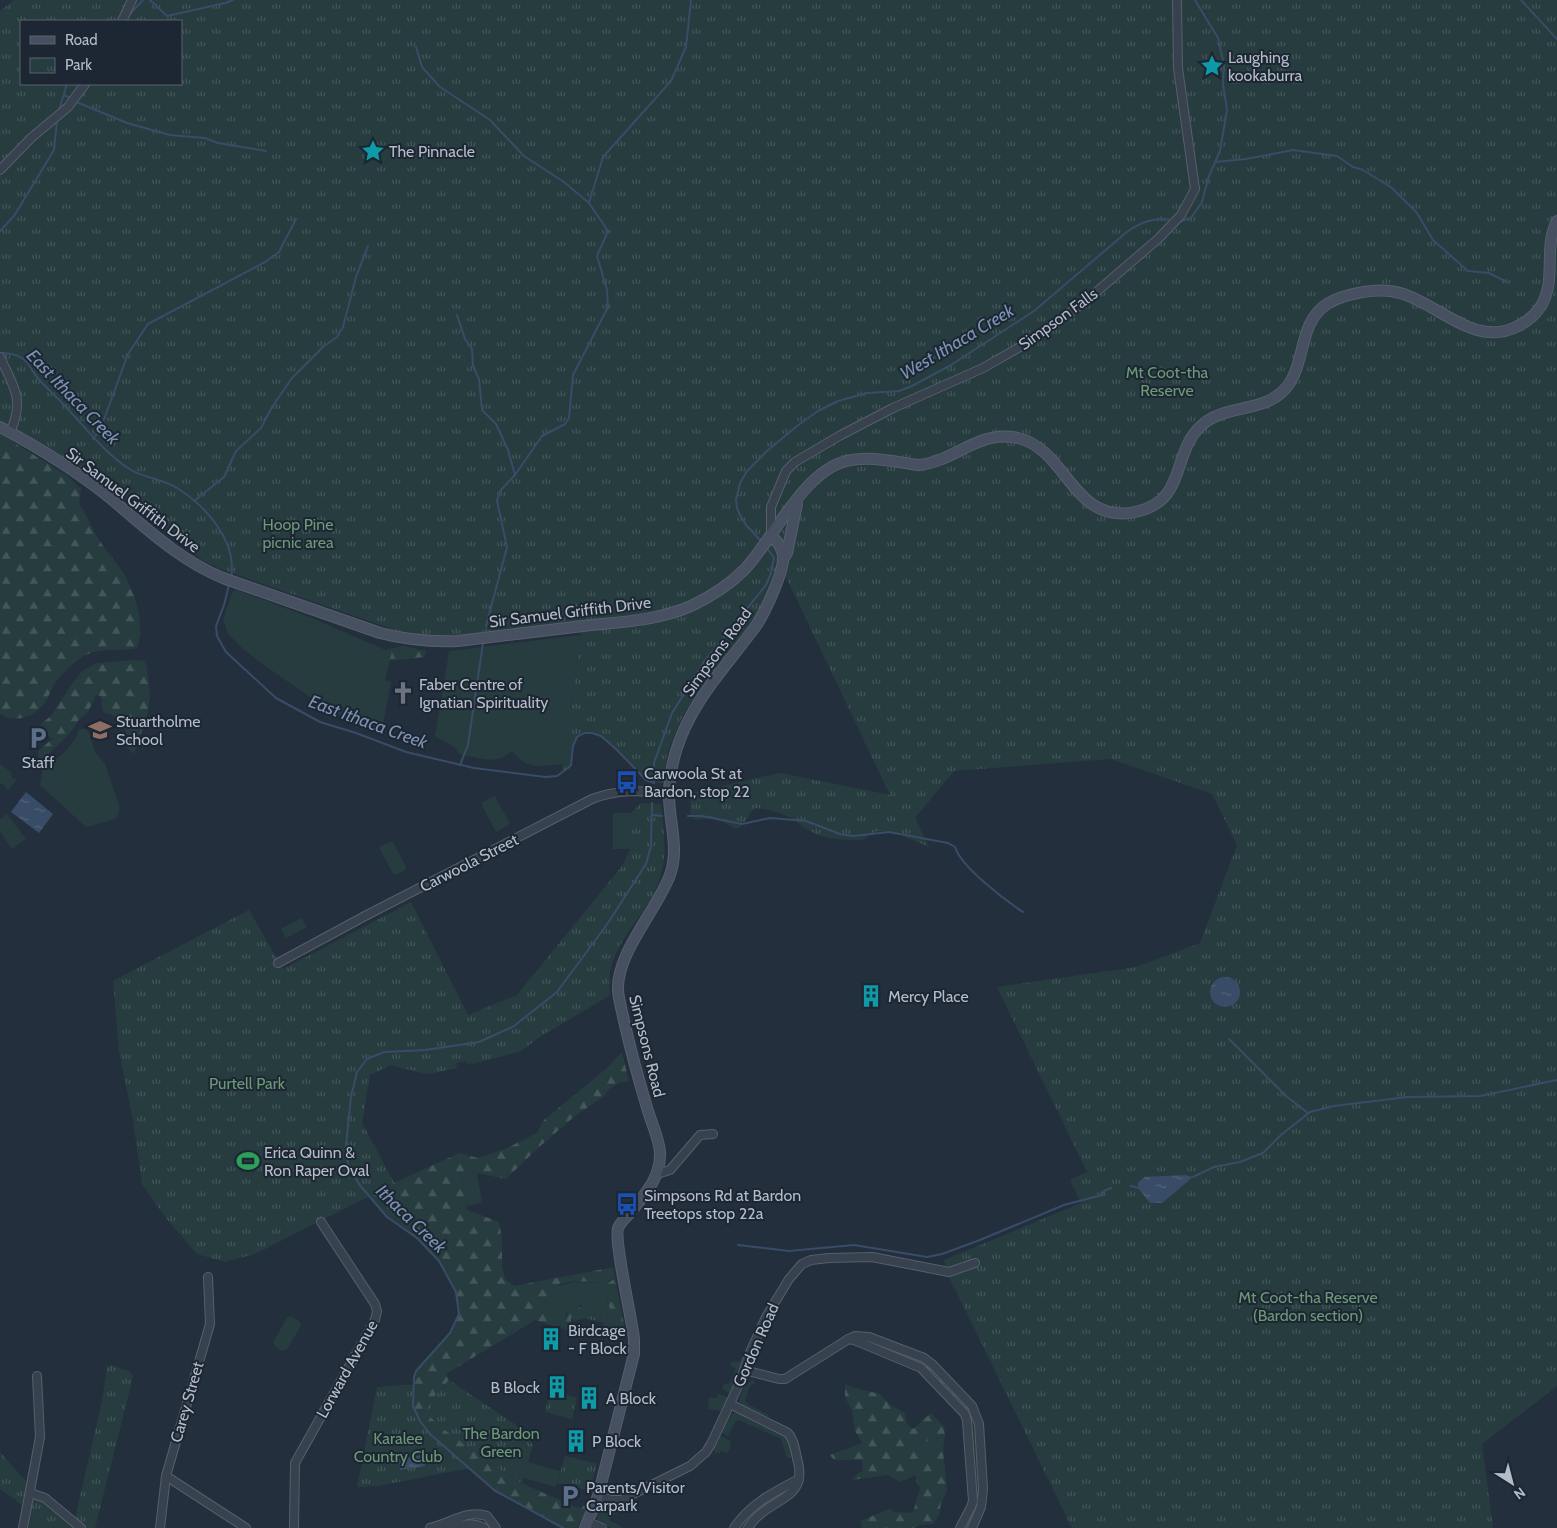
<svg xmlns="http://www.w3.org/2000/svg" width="1557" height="1528" font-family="Cabin,sans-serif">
<defs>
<pattern id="forest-firs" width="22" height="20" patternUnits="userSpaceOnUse" patternTransform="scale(1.25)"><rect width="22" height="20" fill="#263c3f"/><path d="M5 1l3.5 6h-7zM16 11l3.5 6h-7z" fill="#435659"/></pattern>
<pattern id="park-tufts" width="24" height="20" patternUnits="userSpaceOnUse" patternTransform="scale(1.25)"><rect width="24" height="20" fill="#263c3f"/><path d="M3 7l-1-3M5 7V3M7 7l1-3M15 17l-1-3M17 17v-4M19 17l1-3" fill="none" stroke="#435659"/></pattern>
<pattern id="water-ripples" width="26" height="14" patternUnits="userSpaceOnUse" patternTransform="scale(1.25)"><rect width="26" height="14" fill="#394c67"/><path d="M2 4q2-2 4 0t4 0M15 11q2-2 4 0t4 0" fill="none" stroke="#53647b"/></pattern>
</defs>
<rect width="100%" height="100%" fill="#242f3e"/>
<g fill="#263c3f">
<path d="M235 589 312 618 392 653 385 680 391 682 382 729 349 720 320 704 261 663 243 649 228 634 223 620 232 593Z"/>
<path d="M581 635 562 764C539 766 528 771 512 751 508 754 502 758 498 759 487 762 471 755 460 755L456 748 435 736 449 651Z"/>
<path d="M79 729H85L89 733 95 752 105 764 120 808 116 819 86 827 40 785 42 771 66 751 75 739Z"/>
<path d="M0 764 11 772 12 778 17 779 8 791 2 783 0 784Z"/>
<path d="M495 796 510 824 496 832 481 803Z"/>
<path d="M613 813H631L630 849H613Z"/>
<path d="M7 814 26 839 12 849 0 831V819Z"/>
<path d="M390 842H393L406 867 405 870 395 875 393 874 379 847Z"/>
<path d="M302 918 307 927 286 938 281 929Z"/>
<path d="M477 1173 482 1203 467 1206 462 1175Z"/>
<path d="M613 1267 615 1278 608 1281 606 1296 611 1314 608 1318 607 1327 603 1326 604 1323 600 1322 601 1317 581 1305 566 1313 565 1322 549 1314 545 1302 546 1298 556 1286 575 1282 601 1283 604 1269Z"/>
<path d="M291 1316 300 1322 301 1326 287 1349 282 1351 275 1346 273 1342 287 1318Z"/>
<path d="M742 1361 730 1394 722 1388 724 1384H729L736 1369 731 1366V1362Z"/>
<path d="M753 1379 755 1383 750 1386 745 1400 749 1405 769 1415 768 1417 743 1406 739 1401 744 1387Z"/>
<path d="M717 1393 728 1397 722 1411 708 1409 709 1397 717 1398Z"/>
<path d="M734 1413H740L784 1435 788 1440 794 1458H787L781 1439 739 1420 735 1422 728 1436 721 1432 727 1418Z"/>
<path d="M719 1435 730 1441 731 1446 727 1453 721 1451 720 1453H715V1451L712 1450Z"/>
<path d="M945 1436 943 1450 922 1455 917 1444Z"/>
<path d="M528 1462 560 1471 556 1487 523 1478Z"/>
<path d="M605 1503 617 1505 620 1511 611 1516 609 1520 624 1528H611L598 1522C595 1514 598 1508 605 1503Z"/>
</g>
<g fill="url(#forest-firs)">
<path d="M0 434 68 476 81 489 79 505C89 517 90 526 98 538 107 553 120 565 127 580 137 599 145 628 137 648 120 652 100 647 84 656 74 662 65 671 58 679 51 687 49 699 42 706 32 718 13 723 0 714Z"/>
<path d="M404 646 426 651 424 657 389 661 392 653 385 650Z"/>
<path d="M136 660 144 661 147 666 150 698 147 716 134 754 125 745 128 737C123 725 119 714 104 713 101 707 103 702 101 696L96 695 88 712 79 720 70 733 39 764 38 751 52 739 38 726 51 716 71 685 82 671 97 663Z"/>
<path d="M645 803 661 805C663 829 668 853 660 877 648 920 602 945 610 995L541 1036 521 1051 472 1064 471 1063 467 1064 466 1061 456 1063 457 1068 427 1074 391 1065 369 1075 362 1123 394 1183 459 1153 478 1158 505 1149 537 1133 544 1120 607 1068 622 1052 629 1082H621L609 1089 603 1097 575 1116 537 1149 506 1179 477 1173 462 1176 467 1206 465 1209 499 1222 502 1238V1265L505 1279 514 1286 604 1269 601 1283C588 1282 562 1278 553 1289L555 1294 551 1297 546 1298 545 1302 549 1314 565 1321 570 1307 576 1308 571 1319V1328L569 1331 535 1320 446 1374 449 1380 427 1405C453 1429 477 1457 508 1475 531 1489 557 1498 581 1509L584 1505 586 1508 583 1517 577 1528H563L494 1490 470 1468 452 1471 431 1453 403 1385H413L414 1377 416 1371 450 1333 459 1314 456 1292 439 1261 417 1238 387 1217 370 1196 329 1216 333 1075 509 1013 631 881Z"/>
<path d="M615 1278 624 1324V1327L618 1330 607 1327 608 1318 611 1314 604 1286Z"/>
<path d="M870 1340 926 1362 967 1405 975 1420 980 1498 978 1511 969 1528H963L972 1511 969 1419 929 1372 868 1343Z"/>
<path d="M845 1384 855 1388 880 1394 891 1405 905 1413 907 1424 913 1429 931 1413 944 1427 945 1436 918 1444 922 1455 943 1450 947 1491 941 1503 939 1515 933 1524 919 1525 914 1528H862L860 1521 889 1509 895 1512 913 1513 920 1488 916 1481V1475L900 1482 888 1475 852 1480 858 1473 863 1471 862 1460H834L830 1455 862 1443 855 1431 852 1411 845 1397Z"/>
<path d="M790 1489 746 1528H738C750 1511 770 1494 790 1489Z"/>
</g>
<g fill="url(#park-tufts)" fill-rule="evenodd">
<path d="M14 0H1557V1386L1482 1444 1493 1528H1072L948 1275 944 1260 1081 1203 1070 1180 1087 1172 997 987 1136 967 1200 943 1237 845 1212 794 1111 759 954 771 915 818 929 847C918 842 892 830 880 831 873 831 868 837 863 840 846 840 828 840 812 832 803 828 797 821 789 817 779 812 766 809 755 808 748 814 745 825 737 829L719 820 711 818 695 820 690 814 691 793 780 773 890 795 779 562 764 601 747 632 719 665 683 715 667 753 663 783C658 783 652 783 647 781 633 773 597 714 577 738 571 745 573 756 571 765L563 771 562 764 581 635V625L433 637 406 634 223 570 202 560 90 472 0 422V11ZM21 21H181V84H21Z"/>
<path d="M641 803H652L661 805C663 829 668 853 660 877 648 920 602 945 610 995L541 1036 521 1051 472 1064 471 1063 467 1064 466 1061 456 1063 457 1068 427 1074 391 1065 370 1075 362 1123 397 1189 383 1196 377 1192 255 1254 225 1262 197 1254 166 1218 142 1184 133 1120 119 1051 113 981 249 910 283 969 411 902 468 1015 517 995 622 866 630 849 631 813Z"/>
<path d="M588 1304H593L601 1312 600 1322 585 1318 574 1321 571 1319 575 1309Z"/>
<path d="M111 1365 131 1372 133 1377 95 1528H29L31 1516 16 1500 0 1489V1452L45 1503 73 1527 102 1401 107 1367Z"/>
<path d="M449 1380 516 1425 533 1445 522 1483 494 1466 442 1428 429 1416 427 1405Z"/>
<path d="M403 1385H413C413 1392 412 1399 413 1405 418 1430 451 1452 470 1468L378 1486 357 1487 377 1387Z"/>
<path d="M550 1391 577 1398 572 1419 545 1412Z"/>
<path d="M565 1456 597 1464 590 1491 557 1483Z"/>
</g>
<g fill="url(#water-ripples)">
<path d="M26 792 53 814 39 833 11 812Z"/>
<circle cx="1225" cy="992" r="15"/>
<path d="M1185 1175 1193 1177 1162 1203H1150L1138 1188V1183L1144 1177Z"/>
<path d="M423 1455 425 1466 400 1470 399 1459Z"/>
</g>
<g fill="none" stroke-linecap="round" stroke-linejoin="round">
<g stroke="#394c67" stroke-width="2">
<path d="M150 0 167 16 225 3 233 0"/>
<path d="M1521 0 1557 39"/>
<path d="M129 15 143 0"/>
<path d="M416 47 422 67 440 87 490 120 524 156 564 182 589 203"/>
<path d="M64 95 70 98"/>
<path d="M74 101 127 123 170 135 205 138 218 143 266 151"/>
<path d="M59 110 67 84"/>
<path d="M1215 162 1246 159 1293 150 1337 156 1353 167 1363 170 1392 188 1417 213 1433 240 1468 271 1489 273 1507 282"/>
<path d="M1181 221 1191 218 1202 202 1209 176 1220 151 1227 110 1223 84 1224 65 1218 38 1195 0"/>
<path d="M0 231 14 216 54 150 57 120"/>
<path d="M457 315 465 339 472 349 473 366 479 379 482 410 496 424 508 450 515 475"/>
<path d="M0 353C7 353 16 354 22 358 28 362 32 370 36 376 45 387 56 396 65 406 86 428 105 454 131 470 145 478 163 479 177 488 206 506 238 542 231 578"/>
<path d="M93 439 100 430 128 354 148 324 265 262 279 252 296 219"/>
<path d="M194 501 224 477 236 451 261 428 272 407 292 378 323 347 337 337 343 327 356 277 368 246"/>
<path d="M761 541 746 525 740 515 737 508 736 500 740 483 747 471 767 451 797 426 818 411 838 401 867 393 899 391 912 386 951 365 1034 311 1128 231C1142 222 1154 217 1171 220"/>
<path d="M229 585 224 605 216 626 217 636 226 652 276 698 320 722 356 733 406 752 474 768 545 777 557 776 568 768 571 765 573 746 577 737 584 733H592L601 736 616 749 646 780 654 783"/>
<path d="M486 626 507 547 497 501 500 491 515 475 542 436 565 424 569 418 573 375 608 307 607 290 597 256 608 231 589 203 603 157 671 81 686 47 691 0"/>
<path d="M460 765 468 745 483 643"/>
<path d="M654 783V763L672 713 704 662 766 585 771 573 774 558 767 548"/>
<path d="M652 815 662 816"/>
<path d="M688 816H702L742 824 770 818 806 821 840 834 853 836 889 832 948 843 955 847C961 867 1005 900 1023 912"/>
<path d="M1229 1039 1286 1096 1308 1113"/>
<path d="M1193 1177 1214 1167 1240 1162 1263 1153 1281 1135 1310 1112 1334 1106 1407 1097 1480 1096 1557 1080"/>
<path d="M1131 1186 1139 1188"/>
<path d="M738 1245 789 1251 854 1245 927 1257 942 1254 980 1240 1064 1205 1102 1195 1104 1191 1111 1188"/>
<path d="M563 1528 494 1490 430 1434 420 1421 413 1406 414 1377 416 1371 450 1333 459 1314 456 1292 439 1261 417 1238 387 1217 359 1184 348 1164 346 1145 351 1097 357 1072 367 1059 384 1052 425 1050 479 1042 514 1026 557 992 608 923 646 864 651 846 652 803"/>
</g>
<defs>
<g id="street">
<path d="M122 21 132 0"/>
<path d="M0 170 31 138 68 107 85 84"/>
<path d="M0 357C14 388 25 398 10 433"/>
<path d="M771 536V507L786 471 795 462 839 436 893 408 983 368 1032 340 1087 300 1158 239 1181 215 1195 189 1178 68 1177 0"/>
<path d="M278 963 365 916 592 799C615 790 644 789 669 795"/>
<path d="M657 1174 670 1170 700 1135 713 1134"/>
<path d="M848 1339 854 1340 921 1368 965 1414 967 1421 973 1501 971 1507 960 1528"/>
<path d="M744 1370 779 1379H785L847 1340 855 1336 869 1337 924 1358 933 1365 972 1406 979 1424 983 1489 981 1507 972 1528"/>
<path d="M730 1404 788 1433C794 1440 795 1449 797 1458 808 1496 780 1496 758 1516 754 1519 751 1524 748 1528"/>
<path d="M166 1476 246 1528"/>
<path d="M30 1493 45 1498 81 1528"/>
<path d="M598 1496 612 1500H621L690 1466 706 1452 711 1444 741 1380 748 1357 766 1317 789 1279 802 1264 811 1260 829 1258 872 1257 949 1272 975 1263"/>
<path d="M588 1522 602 1528"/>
<path d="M444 1525C458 1528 471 1520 484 1528"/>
<path d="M23 1528 40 1437 37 1376"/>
<path d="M160 1528 166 1476 210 1324 208 1277"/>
<path d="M294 1528 295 1463 375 1320 377 1311 375 1304 321 1222"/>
<path d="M430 1528C448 1524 468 1509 487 1516L496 1528"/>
<path d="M734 1528C750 1504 774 1492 799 1479"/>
</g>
<g id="secondary">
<path d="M0 427C38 447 75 470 109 497 145 527 179 560 223 578L380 633C407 640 431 642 458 641 500 636 541 631 583 626 619 622 657 621 691 606 710 597 729 585 744 570 774 538 803 472 846 461 870 455 895 462 918 465 955 462 978 429 1018 438 1068 450 1073 525 1135 512 1188 501 1171 453 1201 426 1223 404 1264 413 1285 389 1307 364 1297 324 1327 304 1345 293 1379 287 1400 293 1438 303 1475 349 1518 326 1527 322 1535 315 1541 306 1557 280 1543 247 1557 221"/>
<path d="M783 559 787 553 797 504"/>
<path d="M585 1528 598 1496 634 1354V1339C632 1319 614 1242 618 1228 620 1223 626 1217 630 1213 645 1194 661 1178 660 1152 659 1139 652 1124 648 1111 639 1081 631 1052 624 1021 622 1011 619 1001 618 991 616 953 657 910 670 875 680 847 668 820 669 791 672 722 717 678 756 626 765 612 782 576 783 560 784 551 778 541 771 536"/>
</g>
</defs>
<use href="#street" stroke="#565f6c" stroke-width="10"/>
<use href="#secondary" stroke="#565f6c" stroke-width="12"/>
<use href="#street" stroke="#38414e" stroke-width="8"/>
<use href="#secondary" stroke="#465061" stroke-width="10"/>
</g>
<defs>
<symbol id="sight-bare" viewBox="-9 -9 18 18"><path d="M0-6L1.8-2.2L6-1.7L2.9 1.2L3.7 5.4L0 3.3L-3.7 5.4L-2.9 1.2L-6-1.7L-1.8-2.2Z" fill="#0f9aa8" stroke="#1d2633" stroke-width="2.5" paint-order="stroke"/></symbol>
<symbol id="church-bare" viewBox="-9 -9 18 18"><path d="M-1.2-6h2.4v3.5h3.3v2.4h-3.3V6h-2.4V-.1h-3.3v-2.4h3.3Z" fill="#6b7280" stroke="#1d2633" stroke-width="2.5" paint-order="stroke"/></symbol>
<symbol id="school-bare" viewBox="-9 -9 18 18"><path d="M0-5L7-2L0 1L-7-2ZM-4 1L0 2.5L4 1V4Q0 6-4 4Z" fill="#8d6e63" stroke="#1d2633" stroke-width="2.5" paint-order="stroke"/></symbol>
<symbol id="parking-bare" viewBox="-9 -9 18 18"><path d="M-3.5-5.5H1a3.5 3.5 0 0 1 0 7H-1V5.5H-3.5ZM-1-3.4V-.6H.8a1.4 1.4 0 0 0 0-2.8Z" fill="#5c6f8a" stroke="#1d2633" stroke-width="2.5" paint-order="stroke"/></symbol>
<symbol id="bus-bare" viewBox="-9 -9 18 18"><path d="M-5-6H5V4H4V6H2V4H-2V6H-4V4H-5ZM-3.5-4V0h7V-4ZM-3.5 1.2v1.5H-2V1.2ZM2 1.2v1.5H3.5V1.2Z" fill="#1a4fb4" stroke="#1d2633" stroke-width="2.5" paint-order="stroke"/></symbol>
<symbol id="building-bare" viewBox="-9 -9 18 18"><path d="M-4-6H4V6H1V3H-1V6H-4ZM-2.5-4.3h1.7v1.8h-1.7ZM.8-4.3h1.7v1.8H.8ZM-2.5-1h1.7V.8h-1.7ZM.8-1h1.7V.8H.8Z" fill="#0f9aa8" stroke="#1d2633" stroke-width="2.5" paint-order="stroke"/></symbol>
<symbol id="stadium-bare" viewBox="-9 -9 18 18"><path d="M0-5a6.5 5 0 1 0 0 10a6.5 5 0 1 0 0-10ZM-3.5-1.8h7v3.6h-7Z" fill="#2e9e5b" stroke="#1d2633" stroke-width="2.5" paint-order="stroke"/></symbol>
</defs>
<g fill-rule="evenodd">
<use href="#sight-bare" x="1196" y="50" width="32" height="32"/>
<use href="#sight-bare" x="357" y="135" width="32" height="32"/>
<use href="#church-bare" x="387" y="677" width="32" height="32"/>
<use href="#school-bare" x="84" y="714" width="32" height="32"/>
<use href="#parking-bare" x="22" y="722" width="32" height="32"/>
<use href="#bus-bare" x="611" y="766" width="32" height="32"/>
<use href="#building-bare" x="855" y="980" width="32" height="32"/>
<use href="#stadium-bare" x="232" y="1145" width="32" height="32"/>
<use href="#bus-bare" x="611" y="1188" width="32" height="32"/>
<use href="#building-bare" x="535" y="1323" width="32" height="32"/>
<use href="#building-bare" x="541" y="1371" width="32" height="32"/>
<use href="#building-bare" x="573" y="1382" width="32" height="32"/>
<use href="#building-bare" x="560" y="1425" width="32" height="32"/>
<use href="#parking-bare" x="554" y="1480" width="32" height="32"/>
</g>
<g text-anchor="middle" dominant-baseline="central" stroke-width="4" stroke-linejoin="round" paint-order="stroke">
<g font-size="16" fill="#b4bcc9" stroke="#1d2633" text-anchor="start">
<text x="1228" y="57">Laughing<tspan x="1228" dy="18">kookaburra</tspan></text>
<text x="389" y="151">The Pinnacle</text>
<text x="419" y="684">Faber Centre of<tspan x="419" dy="18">Ignatian Spirituality</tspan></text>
<text x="116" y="721">Stuartholme<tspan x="116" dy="18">School</tspan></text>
<text x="38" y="762" text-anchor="middle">Staff</text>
<text x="644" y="773">Carwoola St at<tspan x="644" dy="18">Bardon, stop 22</tspan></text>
<text x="888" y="996">Mercy Place</text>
<text x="264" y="1152">Erica Quinn &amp;<tspan x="264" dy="18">Ron Raper Oval</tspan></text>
<text x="644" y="1195">Simpsons Rd at Bardon<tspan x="644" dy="18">Treetops stop 22a</tspan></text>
<text x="568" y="1330">Birdcage<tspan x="568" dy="18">- F Block</tspan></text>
<text x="540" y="1387" text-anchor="end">B Block</text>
<text x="606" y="1398">A Block</text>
<text x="592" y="1441">P Block</text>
<text x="586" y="1487">Parents/Visitor<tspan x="586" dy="18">Carpark</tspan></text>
</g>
<g font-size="16" fill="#b4bcc9" stroke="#1d2633">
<text transform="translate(1058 319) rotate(-36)">Simpson Falls</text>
<text transform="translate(133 500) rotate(37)">Sir Samuel Griffith Drive</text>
<text transform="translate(570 612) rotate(-7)">Sir Samuel Griffith Drive</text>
<text transform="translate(717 652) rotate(-54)">Simpsons Road</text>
<text transform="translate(469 863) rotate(-27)">Carwoola Street</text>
<text transform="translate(647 1046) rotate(76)">Simpsons Road</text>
<text transform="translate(756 1345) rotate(-66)">Gordon Road</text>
<text transform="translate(347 1369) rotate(-61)">Lorward Avenue</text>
<text transform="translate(187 1402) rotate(-74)">Carey Street</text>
</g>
<g font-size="16" fill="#6b9a76" stroke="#1d2633">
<text x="1167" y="372">Mt Coot-tha<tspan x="1167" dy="18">Reserve</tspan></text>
<text x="298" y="524">Hoop Pine<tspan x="298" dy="18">picnic area</tspan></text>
<text x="247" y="1083">Purtell Park</text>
<text x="1308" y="1297">Mt Coot-tha Reserve<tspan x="1308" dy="18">(Bardon section)</tspan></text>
<text x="501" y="1433">The Bardon<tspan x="501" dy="18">Green</tspan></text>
<text x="398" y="1438">Karalee<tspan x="398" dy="18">Country Club</tspan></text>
</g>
<g font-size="18" font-style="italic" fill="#7c92b1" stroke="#1d2633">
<text transform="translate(957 342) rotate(-31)">West Ithaca Creek</text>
<text transform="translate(73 397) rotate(46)">East Ithaca Creek</text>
<text transform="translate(368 722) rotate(20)">East Ithaca Creek</text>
<text transform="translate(411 1219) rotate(44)">Ithaca Creek</text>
</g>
</g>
<rect x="20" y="20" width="162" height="65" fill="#1d2633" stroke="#59626f"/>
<rect x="30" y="36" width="25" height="8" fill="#465061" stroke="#59626f"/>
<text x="65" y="45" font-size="15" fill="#b4bcc9">Road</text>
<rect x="30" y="58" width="25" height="15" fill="url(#park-tufts)" stroke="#59626f"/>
<text x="65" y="70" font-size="15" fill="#b4bcc9">Park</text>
<g transform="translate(1512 1483) rotate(144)" stroke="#1d2633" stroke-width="4" paint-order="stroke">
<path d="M0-4L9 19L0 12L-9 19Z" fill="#b4bcc9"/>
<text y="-8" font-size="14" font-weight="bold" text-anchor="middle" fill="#b4bcc9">N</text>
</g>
</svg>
